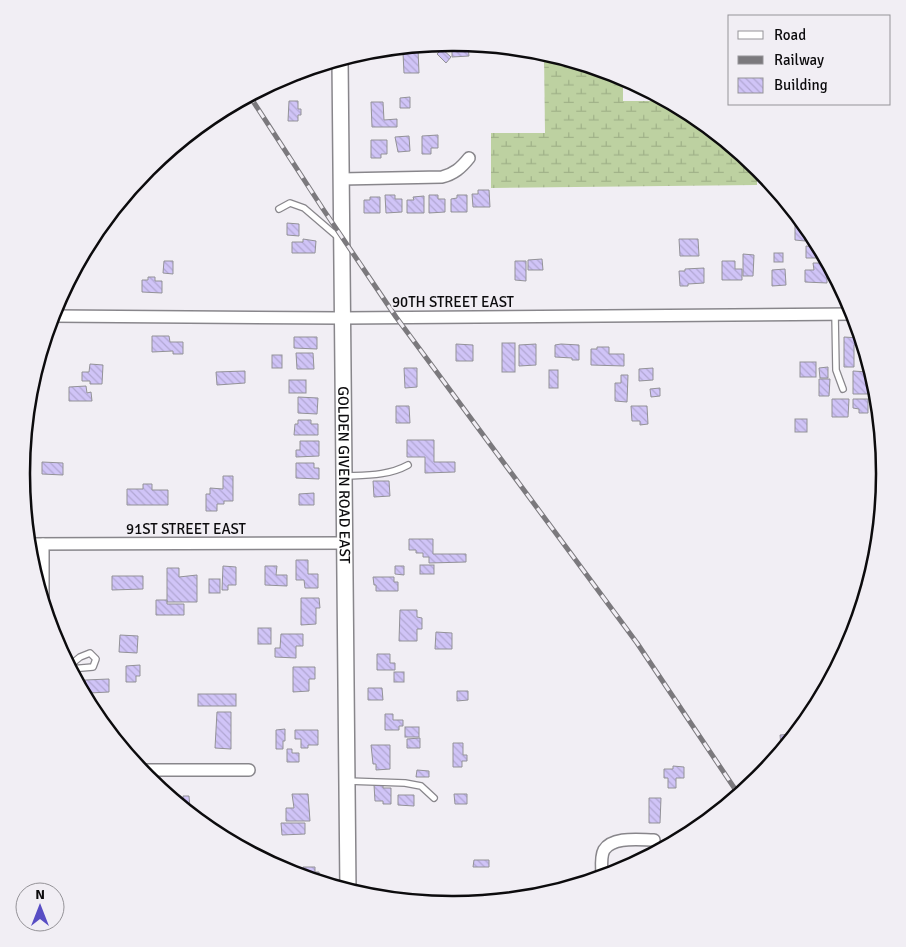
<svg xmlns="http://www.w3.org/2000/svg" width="906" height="947" font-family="Signika,sans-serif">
<defs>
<pattern id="wetland-marsh" width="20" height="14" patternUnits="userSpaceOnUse" patternTransform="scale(1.25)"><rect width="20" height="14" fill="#bdd1a1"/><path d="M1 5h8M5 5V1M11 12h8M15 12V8" fill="none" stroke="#a1b289"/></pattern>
<pattern id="building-back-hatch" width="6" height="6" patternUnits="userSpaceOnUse" patternTransform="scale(1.25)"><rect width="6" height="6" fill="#d0c4f7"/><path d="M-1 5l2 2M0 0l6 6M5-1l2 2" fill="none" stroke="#b1a7d3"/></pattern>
</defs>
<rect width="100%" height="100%" fill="#f1eef4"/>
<path fill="url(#wetland-marsh)" d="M544 52 623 77V101H667L693 115 757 167V185L491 188V133H545Z"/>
<g fill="url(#building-back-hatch)" stroke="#939297">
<path d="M427 44V49H418L419 73H404L403 53H390V48Z"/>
<path d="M452 47H468L469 56 452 57Z"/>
<path d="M442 49 451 57 446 63 437 54Z"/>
<path d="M301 71V80H290V84H279V80Z"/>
<path d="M410 97V108H400V98Z"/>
<path d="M289 101H298V109H301V115H298V121H288Z"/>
<path d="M371 102H383L384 120 397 119V127H372Z"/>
<path d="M438 135V148H431V154H422V136Z"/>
<path d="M409 136 410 151 398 152 395 137Z"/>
<path d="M371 140H387V154H381V158H371Z"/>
<path d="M478 190H489L490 207H473L472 194H478Z"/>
<path d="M385 195H395V199H402V212L386 213Z"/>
<path d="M429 195H438V199H445V212L429 213Z"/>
<path d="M457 195H467V212H451V199L457 198Z"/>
<path d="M424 196V213H407V200H414L413 197Z"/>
<path d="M370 197H380V213H364V200H370Z"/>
<path d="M795 214 806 226 805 241 795 240Z"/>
<path d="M287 223 299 224V236L287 235Z"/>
<path d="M303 239 316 241 315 253H292V242H303Z"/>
<path d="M679 239H698L699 256H680Z"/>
<path d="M806 246 817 247V258H806Z"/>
<rect x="774" y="253" width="9" height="9"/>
<path d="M743 254 754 255 753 276H743Z"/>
<path d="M542 259 543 270H528V260Z"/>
<path d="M164 261H173V274L163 273Z"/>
<path d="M515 261H526V281L515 280Z"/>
<path d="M722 261H735V269H742V280H722Z"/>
<path d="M813 263H827V283L805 282V270H814Z"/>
<path d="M704 268V283L688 284V286H680L679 271H685V269Z"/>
<path d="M785 269 786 285 772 286V270Z"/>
<path d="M148 277H155V281H162V293L142 292V280H148Z"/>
<path d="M152 336H169L170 342H183V354H173V351L152 352Z"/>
<path d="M294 337H317V349L294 348Z"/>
<path d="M844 337 860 338V345H854V367H844Z"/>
<rect x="502" y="343" width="13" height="29"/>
<path d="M456 344 473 345V361H456Z"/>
<path d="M536 344V365L519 366V345Z"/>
<path d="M561 344 579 345V360H572V358L555 357V345Z"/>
<path d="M597 347H609V354H624V366L591 365V349H597Z"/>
<path d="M296 353H313L314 369H297Z"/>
<rect x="272" y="355" width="10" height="13"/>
<rect x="800" y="362" width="16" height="15"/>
<path d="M90 364 103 365 102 384H90V381H82V372H89Z"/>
<path d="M828 367V378H820L819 368Z"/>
<path d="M404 368H417V387L405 388Z"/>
<path d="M653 368V380L639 381V369Z"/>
<rect x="549" y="370" width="9" height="18"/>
<path d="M245 371V383L217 385 216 372Z"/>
<path d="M853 371 868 372V394H853Z"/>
<path d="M621 375H628L627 402 615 401V383H621Z"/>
<path d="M819 379H830L829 396H819Z"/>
<rect x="289" y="380" width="17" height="13"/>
<path d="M86 386 87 393 91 392 92 401H69V387Z"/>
<path d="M660 388V396L651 397 650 389Z"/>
<path d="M298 397 318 398 317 414 298 413Z"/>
<path d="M832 399H849L848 417H832Z"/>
<path d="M853 399H868V413H859V409L853 408Z"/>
<path d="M396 406H409L410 423H396Z"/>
<path d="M631 406H647L648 424 640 425V421H632Z"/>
<path d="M875 415H879L882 447H880L879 440H876Z"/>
<rect x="795" y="419" width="12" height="13"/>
<path d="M298 420H311V424H318V435H294L295 424H298Z"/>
<path d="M407 440H434V462H455V472L425 473V457H407Z"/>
<path d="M300 441H319V456L296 457V450H300Z"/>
<path d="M42 462 63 463V475L42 474Z"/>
<path d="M296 463H314V468H319V479L296 478Z"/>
<path d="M22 464H25L26 475H21Z"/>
<path d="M223 476H233V501H224V504H217V511H206V494H210V488L223 489Z"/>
<path d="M373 481H389L390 496 374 497Z"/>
<path d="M143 484H152V490H168V505H127V489H143Z"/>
<path d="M314 493V505H299V494Z"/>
<path d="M409 539H433V554H466V562L429 563V557H423V553H416V550H409Z"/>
<path d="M296 560H308V574H318V588H305L304 580H296Z"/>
<rect x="420" y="565" width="14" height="9"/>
<path d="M223 566 236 567V585H228V590H222Z"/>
<path d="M265 566H277L276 575H287V586L265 585Z"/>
<path d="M395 566H404V575L395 574Z"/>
<path d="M167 568H179V577L197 575V602H167Z"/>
<path d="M112 576H143V589L112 590Z"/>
<path d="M373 577H394V582H398V591H376V585H374Z"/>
<rect x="209" y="579" width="11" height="14"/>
<path d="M301 598H319L320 608H316V624L301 625Z"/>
<path d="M156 600H167V604H184V615H156Z"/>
<path d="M400 610H417V617L422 618V629H417V641H399Z"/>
<rect x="258" y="628" width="13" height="16"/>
<path d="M436 632 452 633V649H435Z"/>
<path d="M281 634H303V646H296V658L275 657V648H280Z"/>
<path d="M120 635 138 636 137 653 119 652Z"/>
<path d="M377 654H390V663H395V670H377Z"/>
<path d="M140 665V676H136V682H126V666Z"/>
<path d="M293 667H315V679H309V691L293 692Z"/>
<rect x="394" y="672" width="10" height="10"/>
<path d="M109 679V692L89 693V688H85V680Z"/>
<path d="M368 688H382L383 700H368Z"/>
<path d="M457 691H468V700L457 701Z"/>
<rect x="198" y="694" width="38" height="12"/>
<path d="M217 712H231V749L215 748Z"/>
<path d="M385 714H393V720H403V726H399V730H385Z"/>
<rect x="405" y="727" width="14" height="10"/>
<path d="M285 729V741H283V749H276V730Z"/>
<path d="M295 730H318V745H308V748H301V739H295Z"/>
<path d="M794 734V735L776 758 775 747H781L780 735Z"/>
<path d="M420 738V748H407V739Z"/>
<path d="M453 743H463V755H467V761H462V767H453Z"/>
<path d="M371 745H390V769L376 770V764H373Z"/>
<path d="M287 749H292V753H299V762H287Z"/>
<path d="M673 766 684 767V778H676V788H668V778H664V769H673Z"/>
<path d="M417 770 429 771V777H416Z"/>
<path d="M374 785H383V788H391V804H383V801H375Z"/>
<path d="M292 794H308L310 821H286V808H294Z"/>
<path d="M454 794H467V804H455Z"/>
<path d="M398 795H414V806L398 805Z"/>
<path d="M183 796H189L190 808 184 809Z"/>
<path d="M649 798H661L660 823H649Z"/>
<path d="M281 823H305V834L282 835Z"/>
<path d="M474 860H489V867H473Z"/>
<path d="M303 867H315V872H319L320 882 299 876V874H303Z"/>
</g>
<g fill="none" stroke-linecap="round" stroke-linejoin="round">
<defs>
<g id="lane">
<path d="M279 209 290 203 304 208 339 238"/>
<path d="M835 314 836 370 843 389"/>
<path d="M344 476C366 475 388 476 408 465"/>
<path d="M69 666 80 657 90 653 96 659 93 667 70 669"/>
<path d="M347 781 405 783 421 786 434 798"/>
</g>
<g id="street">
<path d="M341 179 442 177C454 174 461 168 469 158"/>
<path d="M52 316 342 318 854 314"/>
<path d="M28 544 345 543"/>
<path d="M43 602V544"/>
<path d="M141 770H249"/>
<path d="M602 877C602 869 600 857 604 850 613 836 640 840 654 840"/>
</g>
<g id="secondary">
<path id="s1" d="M340 59 348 891"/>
</g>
</defs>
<use href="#lane" stroke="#88868b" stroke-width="8"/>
<use href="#street" stroke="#88868b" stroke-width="14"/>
<use href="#secondary" stroke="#88868b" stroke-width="18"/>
<use href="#lane" stroke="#fff" stroke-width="5.5"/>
<use href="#street" stroke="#fff" stroke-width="11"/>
<use href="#secondary" stroke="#fff" stroke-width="15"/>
<defs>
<path id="rail" d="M249 95 323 209 396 317 637 643 739 795"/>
</defs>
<use href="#rail" stroke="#7b797d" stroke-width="5"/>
<use href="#rail" stroke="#f1eef4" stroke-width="3" stroke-dasharray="9" stroke-linecap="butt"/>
</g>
<g text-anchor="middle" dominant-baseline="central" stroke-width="4" stroke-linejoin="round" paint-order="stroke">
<g font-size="15" fill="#0c0b0d" stroke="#f1eef4">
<text x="453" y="302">90TH STREET EAST</text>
<text stroke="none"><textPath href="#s1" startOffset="416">GOLDEN GIVEN ROAD EAST</textPath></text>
<text x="186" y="529">91ST STREET EAST</text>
</g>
</g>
<path d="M0 0H906V947H0ZM452 51H454A422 422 0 0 1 876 473V474A422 422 0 0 1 454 896H452A422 422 0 0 1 30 474V473A422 422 0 0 1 452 51Z" fill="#f1eef4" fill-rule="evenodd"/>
<path fill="none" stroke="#0c0b0d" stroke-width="2.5" d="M452 51H454A422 422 0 0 1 876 473V474A422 422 0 0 1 454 896H452A422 422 0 0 1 30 474V473A422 422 0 0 1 452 51Z"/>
<rect x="728" y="15" width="162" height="90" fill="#f1eef4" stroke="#959398"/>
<rect x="738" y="31" width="25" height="8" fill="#ffffff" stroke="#959398"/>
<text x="774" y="40" font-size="15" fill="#0c0b0d">Road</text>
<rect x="738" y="56" width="25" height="8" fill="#7b797d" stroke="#959398"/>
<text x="774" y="65" font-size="15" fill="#0c0b0d">Railway</text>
<rect x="738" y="78" width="25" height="15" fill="url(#building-back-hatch)" stroke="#959398"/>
<text x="774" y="90" font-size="15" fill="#0c0b0d">Building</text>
<g transform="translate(40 907)"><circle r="24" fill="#f1eef4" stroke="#959398"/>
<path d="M0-4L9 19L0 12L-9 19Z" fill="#584dc4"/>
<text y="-8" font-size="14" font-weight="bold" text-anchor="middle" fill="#0c0b0d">N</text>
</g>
</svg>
